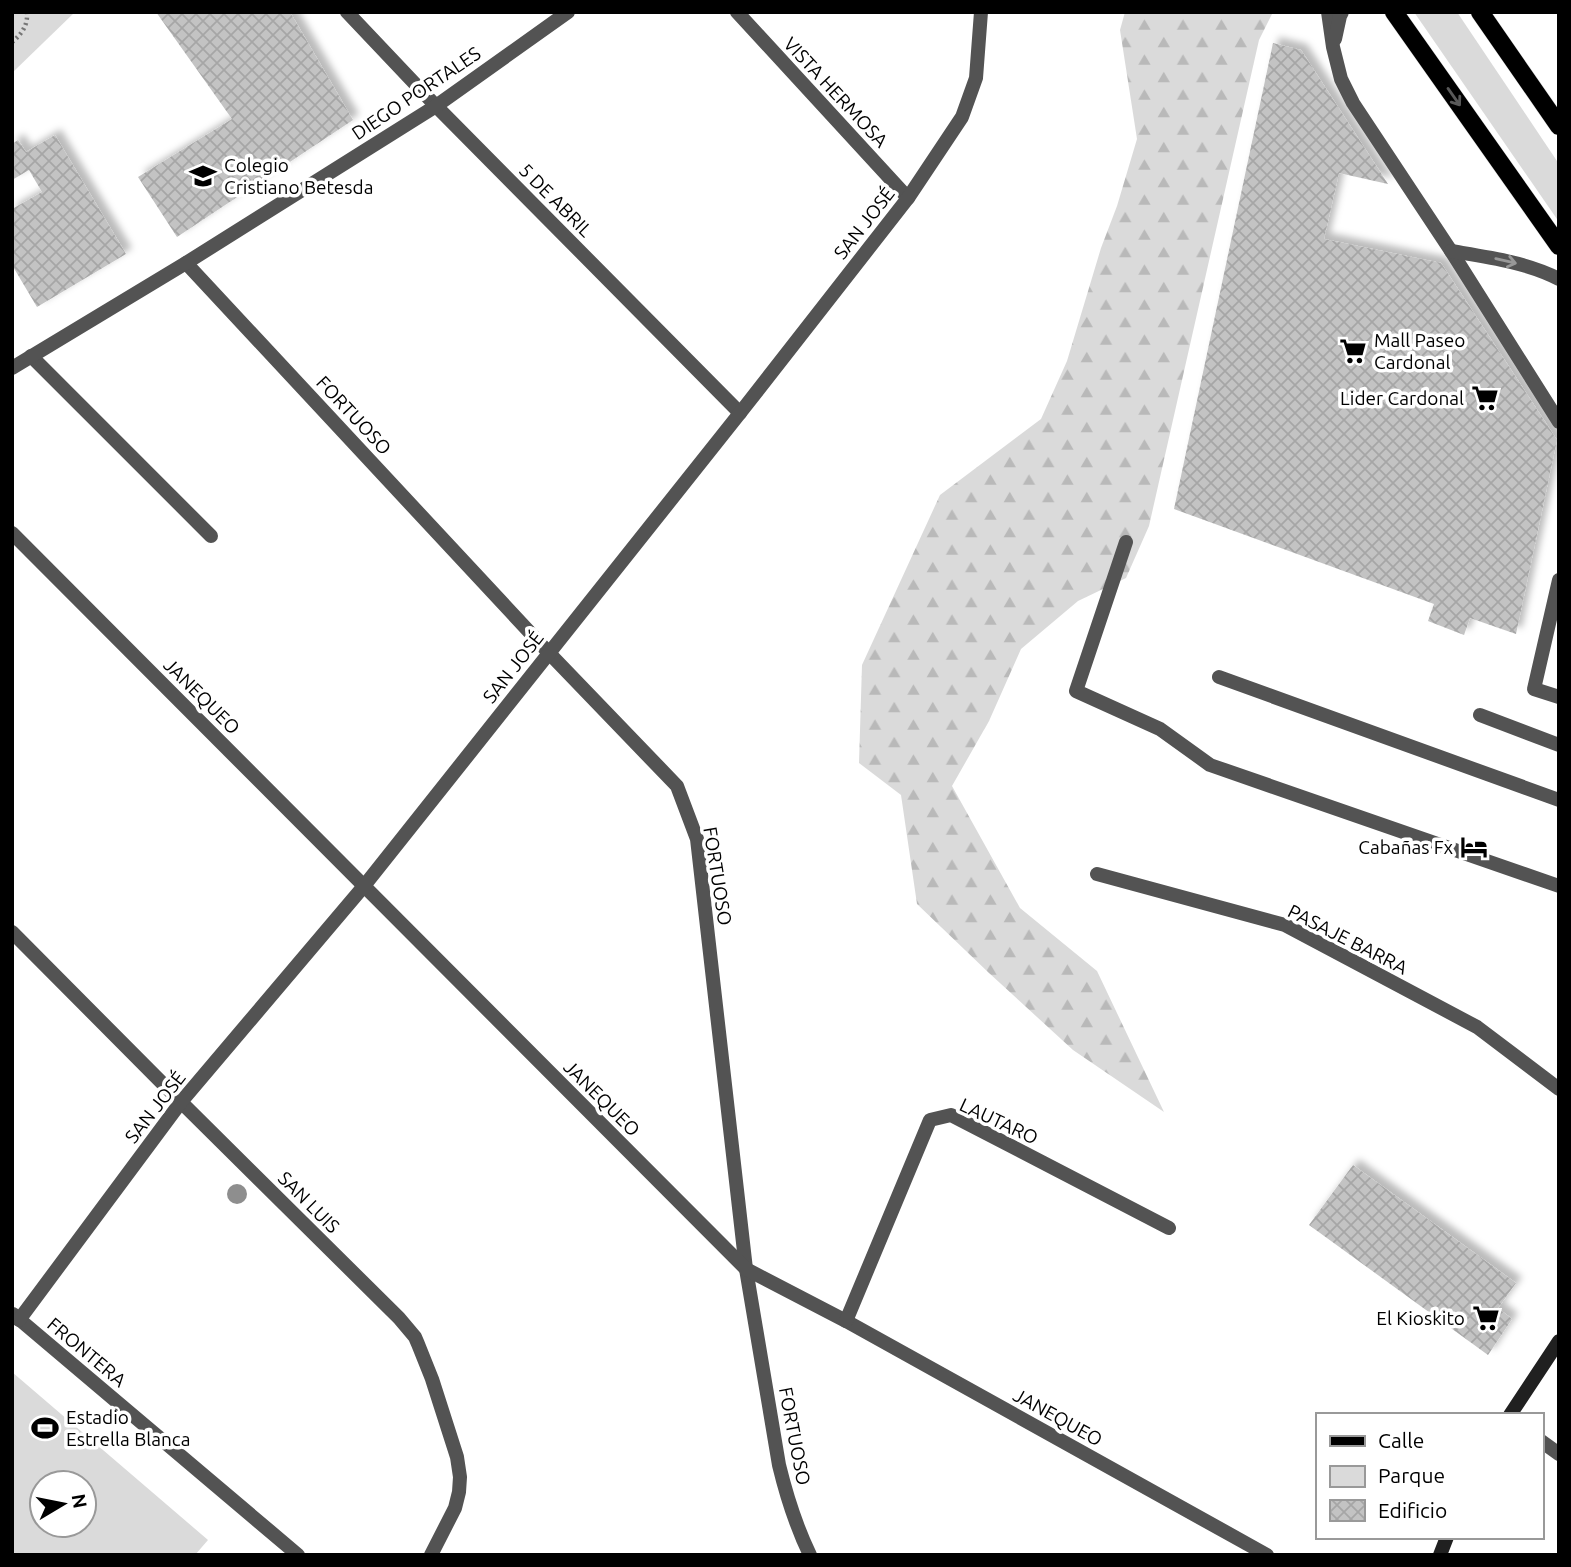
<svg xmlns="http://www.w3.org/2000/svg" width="1571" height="1567" font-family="Ubuntu,sans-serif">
<defs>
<pattern id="forest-firs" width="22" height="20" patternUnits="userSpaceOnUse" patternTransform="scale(1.75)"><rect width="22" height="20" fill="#dadada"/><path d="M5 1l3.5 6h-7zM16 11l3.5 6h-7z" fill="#b9b9b9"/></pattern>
<pattern id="building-cross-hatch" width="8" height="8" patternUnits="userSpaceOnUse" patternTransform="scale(1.75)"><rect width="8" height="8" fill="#c3c3c3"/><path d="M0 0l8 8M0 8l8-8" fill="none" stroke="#a6a6a6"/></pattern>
<filter id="shadow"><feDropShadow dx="6" dy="-6" stdDeviation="3.5" flood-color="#0004"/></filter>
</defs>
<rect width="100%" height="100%" fill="#fff"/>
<g fill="#dadada" fill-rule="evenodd">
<path d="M12 12H75L12 73Z"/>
<path d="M1414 12H1457L1559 164V222Z"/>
<path d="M12 1372 208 1540 195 1555H12ZM42 1483H84V1525H42Z"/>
</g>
<path fill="url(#forest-firs)" d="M1125 12H1273L1259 40 1149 526 1126 578 1078 601 1021 649 989 721 952 786 1020 908 1097 971 1164 1112 1073 1050 989 973 917 904 901 795 859 763 862 665 940 495 1041 419 1067 361 1101 248 1117 206 1137 139 1120 30Z"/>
<g fill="url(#building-cross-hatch)" filter="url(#shadow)">
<path d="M156 12H290L353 120 177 237 138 177 232 119Z"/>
<path d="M1273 43 1301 50 1388 184 1339 173 1324 239 1441 263 1557 440 1516 634 1470 618 1464 635 1428 621 1434 604 1174 509Z"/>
<path d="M55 135 126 254 37 307 12 265V209L42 192 29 170 12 180V144L18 140 26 152Z"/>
<path d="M1353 1165 1516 1283 1498 1308 1512 1319 1488 1355 1309 1225Z"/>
</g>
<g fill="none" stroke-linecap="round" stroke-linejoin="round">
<defs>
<g id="primary">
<path d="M1394 12 1559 246"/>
<path d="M1480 12 1559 126"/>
</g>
</defs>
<use href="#primary" stroke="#dbdbdb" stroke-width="19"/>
<path stroke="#757575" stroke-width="4.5" stroke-dasharray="2 3.5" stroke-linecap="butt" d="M12 42C22 34 28 25 27 12"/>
<g stroke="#535353" stroke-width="14">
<path d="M1328 12 1333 47 1341 79 1353 103 1451 251 1559 422"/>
<path d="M1335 39 1340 16 1342 12"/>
<path d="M1451 251C1487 257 1526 262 1559 279"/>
<path d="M1126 542 1076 691 1160 729 1210 765 1559 886"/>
<path d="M1559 580 1534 689 1559 697"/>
<path d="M1219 677 1559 800"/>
<path d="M1480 715 1559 745"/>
<path d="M1541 1441 1559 1454"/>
</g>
<g stroke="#535353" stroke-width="14">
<path d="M347 12 436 106 740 413"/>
<path d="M737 12 908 198"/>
<path d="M186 263 549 653 677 786 697 839 746 1269 779 1465C787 1498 795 1524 810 1555"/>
<path d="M31 356 211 536"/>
<path d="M12 368 186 263 436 106 568 12"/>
<path d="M12 533 746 1269 846 1321 1267 1555"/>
<path d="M1097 874 1285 925 1477 1027 1559 1089"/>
<path d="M12 932 181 1102 399 1318 415 1337 418 1344 432 1379 457 1457 460 1477 459 1492 455 1508 431 1555"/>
<path d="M13 1314 298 1555"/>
<path d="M19 1320 181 1102 364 886 740 413 908 198 962 117 976 78 981 12"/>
<path d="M846 1321 930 1120 951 1115 1169 1228"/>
</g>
<g stroke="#202020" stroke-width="14">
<path d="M1510 1415 1559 1341"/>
<path d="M1440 1555 1447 1537"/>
</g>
<use href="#primary" stroke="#000" stroke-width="18"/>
</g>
<circle fill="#8e8e8e" cx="237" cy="1194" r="10"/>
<defs><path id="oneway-shaft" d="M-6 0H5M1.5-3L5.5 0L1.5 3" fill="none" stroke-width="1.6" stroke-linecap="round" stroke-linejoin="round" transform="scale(1.75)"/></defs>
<use stroke="#595959" href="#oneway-shaft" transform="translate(1454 97) rotate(55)"/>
<use stroke="#989898" href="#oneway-shaft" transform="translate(1506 261) rotate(13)"/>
<defs>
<symbol id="school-bare" viewBox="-9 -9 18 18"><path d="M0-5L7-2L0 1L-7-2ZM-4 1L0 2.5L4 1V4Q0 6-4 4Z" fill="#000" stroke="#fff" stroke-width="2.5" paint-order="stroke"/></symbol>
<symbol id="supermarket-bare" viewBox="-9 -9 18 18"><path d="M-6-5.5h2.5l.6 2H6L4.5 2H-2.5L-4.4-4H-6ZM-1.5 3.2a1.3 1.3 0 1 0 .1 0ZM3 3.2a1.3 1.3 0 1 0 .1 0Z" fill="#000" stroke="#fff" stroke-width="2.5" paint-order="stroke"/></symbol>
<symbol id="hotel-bare" viewBox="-9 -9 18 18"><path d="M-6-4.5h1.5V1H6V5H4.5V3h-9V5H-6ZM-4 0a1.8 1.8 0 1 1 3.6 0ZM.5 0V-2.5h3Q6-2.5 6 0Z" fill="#000" stroke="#fff" stroke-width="2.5" paint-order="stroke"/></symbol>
<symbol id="stadium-bare" viewBox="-9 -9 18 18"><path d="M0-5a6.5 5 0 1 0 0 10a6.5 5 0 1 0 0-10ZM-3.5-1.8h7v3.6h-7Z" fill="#000" stroke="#fff" stroke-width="2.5" paint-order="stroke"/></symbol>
</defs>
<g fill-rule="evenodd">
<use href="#school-bare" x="184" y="157" width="38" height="38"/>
<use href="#supermarket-bare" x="1334" y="332" width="38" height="38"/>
<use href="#supermarket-bare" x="1466" y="379" width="38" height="38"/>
<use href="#hotel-bare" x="1455" y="828" width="38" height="38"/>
<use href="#supermarket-bare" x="1467" y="1299" width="38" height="38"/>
<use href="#stadium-bare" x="26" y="1409" width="38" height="38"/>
</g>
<g text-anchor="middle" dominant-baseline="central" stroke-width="7" stroke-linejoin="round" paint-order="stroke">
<g font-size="19" fill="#000" stroke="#fff">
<text transform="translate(836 92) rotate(47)">VISTA HERMOSA</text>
<text transform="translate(416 93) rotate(-34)">DIEGO PORTALES</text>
<text transform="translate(556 200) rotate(45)">5 DE ABRIL</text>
<text transform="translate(864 223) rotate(-52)">SAN JOSÉ</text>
<text transform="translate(354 415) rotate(47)">FORTUOSO</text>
<text transform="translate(513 667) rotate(-52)">SAN JOSÉ</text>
<text transform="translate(202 696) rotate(45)">JANEQUEO</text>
<text transform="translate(718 876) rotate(81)">FORTUOSO</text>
<text transform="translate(1348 939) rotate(27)">PASAJE BARRA</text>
<text transform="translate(602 1098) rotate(45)">JANEQUEO</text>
<text transform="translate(155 1107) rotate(-52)">SAN JOSÉ</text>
<text transform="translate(999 1121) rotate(25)">LAUTARO</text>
<text transform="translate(309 1202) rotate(45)">SAN LUIS</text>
<text transform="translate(87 1352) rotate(40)">FRONTERA</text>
<text transform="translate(1058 1417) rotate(29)">JANEQUEO</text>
<text transform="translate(795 1436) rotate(79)">FORTUOSO</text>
</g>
<g font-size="19" fill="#000" stroke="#fff" text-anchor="start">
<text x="224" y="165">Colegio<tspan x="224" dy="22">Cristiano Betesda</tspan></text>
<text x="1374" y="340">Mall Paseo<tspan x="1374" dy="22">Cardonal</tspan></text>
<text x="1464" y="398" text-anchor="end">Lider Cardonal</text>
<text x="1453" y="847" text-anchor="end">Cabañas Fx</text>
<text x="1465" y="1318" text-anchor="end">El Kioskito</text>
<text x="66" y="1417">Estadio<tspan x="66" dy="22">Estrella Blanca</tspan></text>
</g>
</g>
<rect width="1571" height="1567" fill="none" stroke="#000000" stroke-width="28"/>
<rect x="1316" y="1413" width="228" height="126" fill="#ffffff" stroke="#999999" stroke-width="2"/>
<rect x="1330" y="1436" width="35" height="10" fill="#000000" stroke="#999999" stroke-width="2"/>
<text x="1378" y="1448" font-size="21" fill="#000000">Calle</text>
<rect x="1330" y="1466" width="35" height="21" fill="#dadada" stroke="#999999" stroke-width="2"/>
<text x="1378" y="1483" font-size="21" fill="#000000">Parque</text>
<rect x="1330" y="1500" width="35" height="21" fill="url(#building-cross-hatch)" stroke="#999999" stroke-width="2"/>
<text x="1378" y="1518" font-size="21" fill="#000000">Edificio</text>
<g transform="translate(63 1504) rotate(80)"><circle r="33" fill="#ffffff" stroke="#999999" stroke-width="2"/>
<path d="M0-5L12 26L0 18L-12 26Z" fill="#000000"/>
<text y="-10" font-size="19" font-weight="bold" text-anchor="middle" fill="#000000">N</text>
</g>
</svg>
